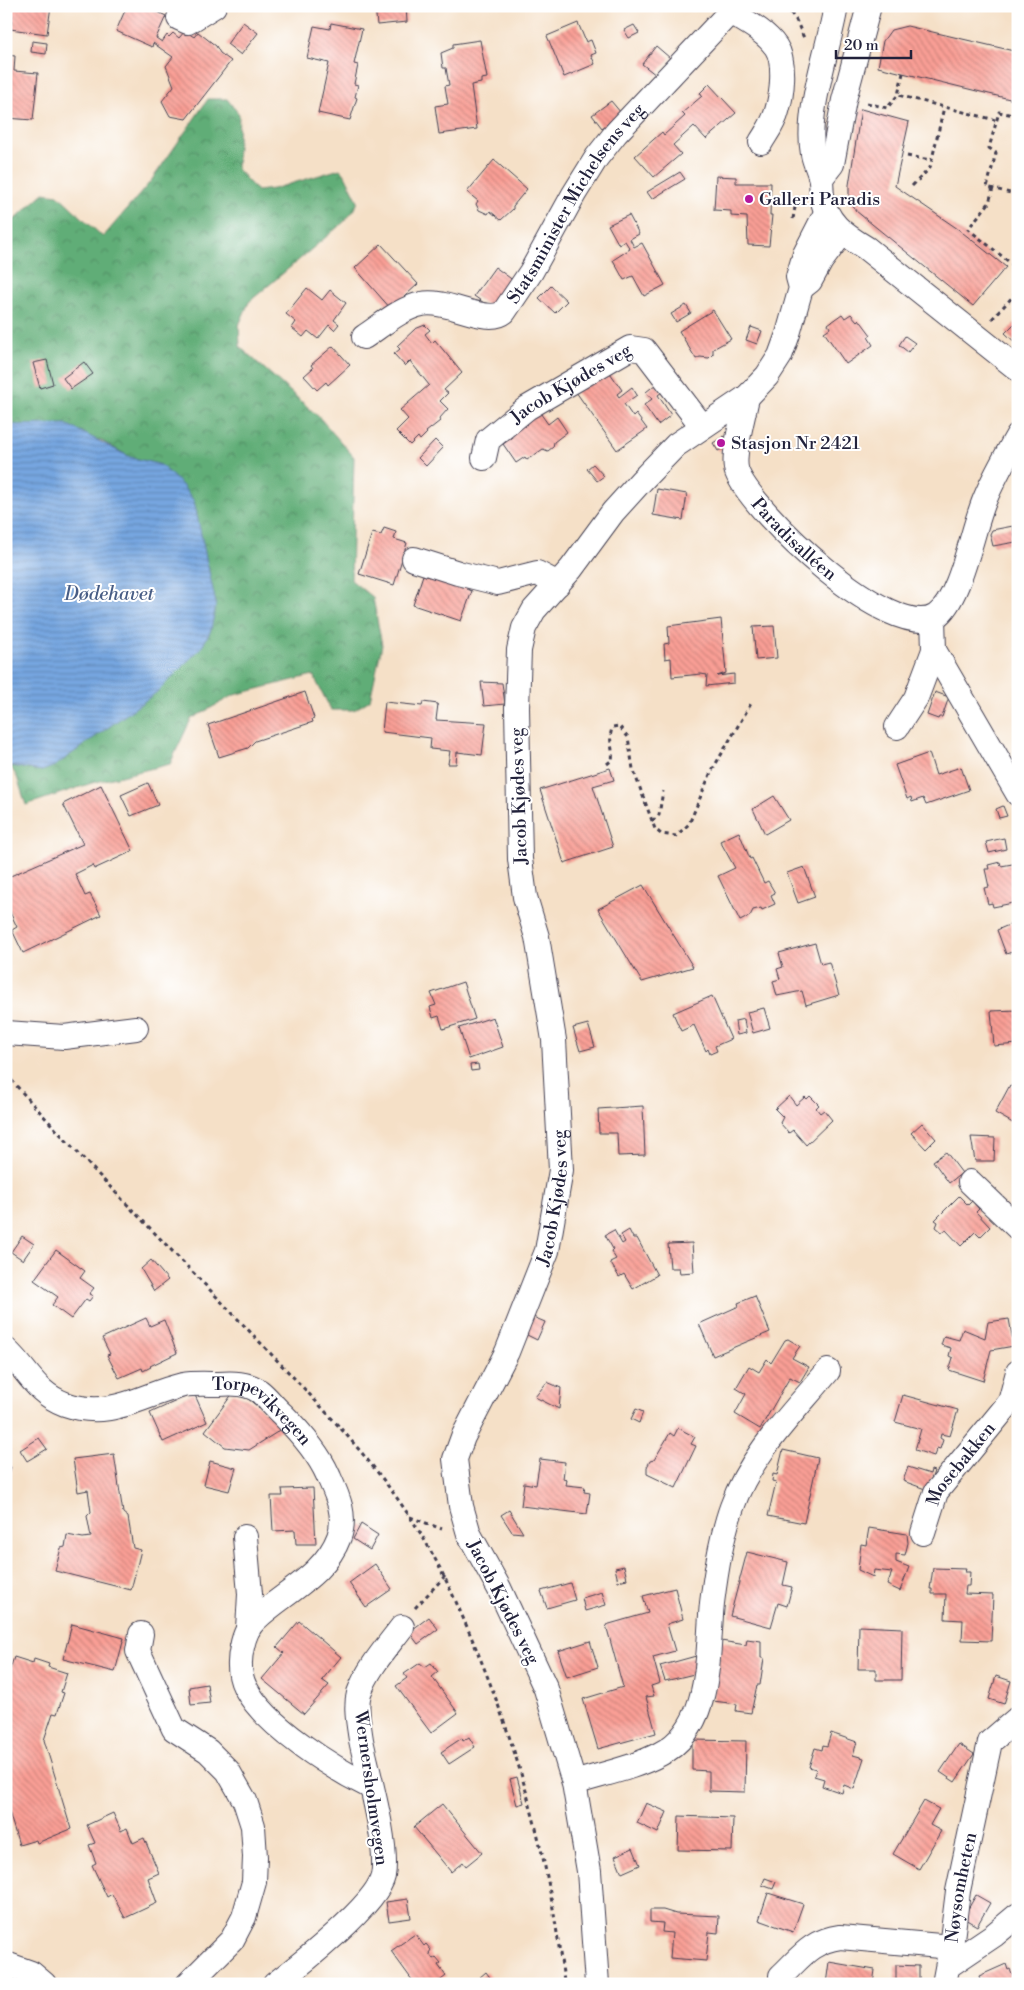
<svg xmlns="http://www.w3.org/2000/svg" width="1024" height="1990" font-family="'Libre Bodoni',serif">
<defs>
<pattern id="forest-crowns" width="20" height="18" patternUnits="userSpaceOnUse" patternTransform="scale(1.25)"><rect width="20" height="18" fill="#60ad77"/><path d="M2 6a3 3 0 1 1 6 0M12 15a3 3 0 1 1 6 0" fill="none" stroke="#4f8c63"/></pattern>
<pattern id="water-rules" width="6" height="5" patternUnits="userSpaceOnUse" patternTransform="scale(1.25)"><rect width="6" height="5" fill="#76a6e0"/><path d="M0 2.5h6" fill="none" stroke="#6087b7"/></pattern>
<pattern id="building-back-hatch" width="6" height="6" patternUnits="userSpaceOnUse" patternTransform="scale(1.25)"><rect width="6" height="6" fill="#fa9f95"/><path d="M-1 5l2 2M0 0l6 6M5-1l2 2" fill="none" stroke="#ca817b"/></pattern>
</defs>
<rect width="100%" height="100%" fill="#fff"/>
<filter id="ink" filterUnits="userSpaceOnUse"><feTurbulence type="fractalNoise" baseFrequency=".02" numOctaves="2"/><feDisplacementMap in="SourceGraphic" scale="10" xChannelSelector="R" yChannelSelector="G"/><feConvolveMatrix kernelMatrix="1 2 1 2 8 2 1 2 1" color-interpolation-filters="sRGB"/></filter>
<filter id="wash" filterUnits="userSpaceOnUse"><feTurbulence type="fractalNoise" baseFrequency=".0096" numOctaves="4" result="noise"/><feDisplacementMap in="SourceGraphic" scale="20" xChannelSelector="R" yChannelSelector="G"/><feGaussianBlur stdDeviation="1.12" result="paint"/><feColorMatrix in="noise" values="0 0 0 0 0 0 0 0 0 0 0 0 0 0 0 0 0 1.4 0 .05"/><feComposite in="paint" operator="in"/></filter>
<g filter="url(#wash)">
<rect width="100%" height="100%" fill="#f5e0c7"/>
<path fill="url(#forest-crowns)" stroke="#416859" d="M208 99H227L239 114 237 169 257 191 273 189 340 169 344 173 358 201 355 209 345 221 249 302 239 325 240 347 319 417 354 457 351 580 373 598 382 645 370 700 354 710H331L313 675 234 695 191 719 170 764 92 783 26 805 17 777 10 766 42 771 161 465 130 457 100 440 6 425V227L44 193 58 195 103 237 151 181Z"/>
<path fill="url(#water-rules)" stroke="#4c648e" d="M66 424 130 457 161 465 182 485 194 501 216 604 211 630 202 647 157 692 55 766 42 771 6 765V425Z"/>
<g id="blocks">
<g fill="url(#building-back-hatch)">
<path d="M6 6H51L47 34 10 29 12 16 6 14Z"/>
<path d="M127 6H146L166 16 156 38 162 42 167 35 169 37 173 33 179 38 185 31 194 37 198 32 216 46 220 53 231 61 186 119 170 116 162 101 174 86 166 66 173 57 153 43 152 47 116 31Z"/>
<path d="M375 6H406L407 22 377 25Z"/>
<path d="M243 22 258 33 241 55 227 44Z"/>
<path d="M331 23 362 29 354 64 358 65 354 84 358 85 355 97 357 98 350 120 318 113 329 63 307 58 314 26 330 29Z"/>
<path d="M578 23 586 42 591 40 596 53 591 55 595 64 564 77 547 36Z"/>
<path d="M634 25 639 33 629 38 624 30Z"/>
<path d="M907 26 1018 52V101L878 67 883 41 891 30Z"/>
<path d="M480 40 487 78 481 79V83L471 85 477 129 439 134 435 106 448 104 445 86 449 85 446 68H443L441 53 453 48V44Z"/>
<path d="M32 41 47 43 46 54 31 52Z"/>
<path d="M656 46 670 58 656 75 642 64Z"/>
<path d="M6 55 15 56 14 71 38 73 33 120 6 118Z"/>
<path d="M709 84 736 113 706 139 694 126 673 145 681 154 654 177 635 156 662 132 664 135 685 116 682 113 702 96 700 93Z"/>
<path d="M611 101 621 113 602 128 592 115Z"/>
<path d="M861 109 909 122 895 186 958 229 1006 267 973 306 856 211 849 200V185Z"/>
<path d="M494 160 527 189 513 206V209L501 220 490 211 488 214 479 210 476 204 478 201 467 192Z"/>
<path d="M680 172 685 179 652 199 647 192Z"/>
<path d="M716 176 736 177V183H771L770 215H772L769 246 748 245 747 217 731 216V211L714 210Z"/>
<path d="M629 215 639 234 630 239 634 247 642 243 665 285 644 296 633 276 624 280 613 260 630 249 625 241 619 245 608 225Z"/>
<path d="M381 244 418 284 391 309 355 268Z"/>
<path d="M495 267 514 281 494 310 474 296Z"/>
<path d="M551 286 567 301 555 313 539 298Z"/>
<path d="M307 288 322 300 330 290 346 303 334 320 339 324 334 330 329 325 318 339 308 331 303 337 292 328 296 322 286 314Z"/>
<path d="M686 305 691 313 676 322 671 314Z"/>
<path d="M713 310 731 339 713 349V354L709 358 700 357 696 359 679 331Z"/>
<path d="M842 314 845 318 851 314 857 321 859 319 871 335 868 337 873 345 846 364 824 332 830 328 828 324Z"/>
<path d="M1018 320V345L1005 333Z"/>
<path d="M425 325 430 330 425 334 432 343 435 340 462 373 444 390 448 393 440 401 448 409 439 419 440 421 426 432 427 433 420 440 418 437 410 445 396 431 408 419 400 410 429 385 410 361 405 366 394 354 400 349 397 346 415 329Z"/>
<path d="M751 327 762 331 757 344 746 340Z"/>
<path d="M905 336 915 343 908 352 899 345Z"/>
<path d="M333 346 350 365 328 385 326 382 317 390 304 376 313 368 311 365Z"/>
<path d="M47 360 53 384 40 388 33 363Z"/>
<path d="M84 362 93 374 71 389 63 378Z"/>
<path d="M608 370 622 390 617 394 619 397 632 387 637 395 624 404 633 417 636 414 647 429 617 450 576 392Z"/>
<path d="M656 384 662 392 658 395 671 415 658 425 644 405 652 399 646 392Z"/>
<path d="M538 410 548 424 557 417 567 432 554 442 553 447 548 451 543 449 527 460 525 457 516 463 503 444 512 438 507 430Z"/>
<path d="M724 436 730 444 718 451 713 443Z"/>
<path d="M435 440 443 448 426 466 418 458Z"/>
<path d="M593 464 604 476 597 481 587 469Z"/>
<path d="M657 489 687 494 683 520 653 515Z"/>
<path d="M1013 526 1016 542 993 546 990 534 992 530Z"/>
<path d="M384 528 396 532 394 539 407 543 394 585 359 574 372 533 381 535Z"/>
<path d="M429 574 467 587V589L472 591 461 621 413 605 423 575 429 577Z"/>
<path d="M721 619 726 673 717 676 734 674V683L706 686 707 675 701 674 672 677 671 658 665 659 664 644 669 643 668 626Z"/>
<path d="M774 626 777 658 756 660 753 627Z"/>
<path d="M481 682 502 683 505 704 484 706Z"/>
<path d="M305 692 314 718 312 719 313 722 255 741 248 748 219 757 208 725Z"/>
<path d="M935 692 949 697 942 717H939L938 719 927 715Z"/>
<path d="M385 702 422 706 423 702 438 704 436 720 486 723 482 755 457 752 456 764H448L450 751 430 749 431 738 382 732Z"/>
<path d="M929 753 936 775 961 767 969 790 926 805 923 798 912 802 911 797 907 799 895 765Z"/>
<path d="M610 768 614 780 593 786 613 847 564 863 540 790Z"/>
<path d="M148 783 158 805 131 816 121 795Z"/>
<path d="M101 785 133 851 94 869 93 865 75 874 85 896 90 894 101 915 23 953 12 930 17 927 6 904V878L83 844 63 804Z"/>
<path d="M774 796 789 820 765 834 753 809Z"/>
<path d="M1003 806 1007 816 999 818 996 809Z"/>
<path d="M739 832 750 859 752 858 764 883 768 881 775 893 771 895 775 904 762 910 761 908 753 910 750 916 740 921 718 876 735 868 720 841Z"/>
<path d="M1004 838 1006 849 989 853 986 842Z"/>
<path d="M1000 862 1001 866 1018 863V902L993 907 992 903 988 904 984 888 989 887 985 869H989L988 865Z"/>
<path d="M804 867 815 897 798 903 787 873Z"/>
<path d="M643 885 693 967 642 982 598 909Z"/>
<path d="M1018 921V950L1006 954 997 930Z"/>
<path d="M815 943 821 964 829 962 839 995 806 1005 802 991 777 996 773 981 780 979 777 969 783 967 779 953Z"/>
<path d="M463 982 475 1019 443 1029 439 1016 433 1018 430 1007 436 1005 431 993Z"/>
<path d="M712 996 731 1039 715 1046 717 1051 710 1054 708 1049 706 1051 694 1025 681 1031 673 1013Z"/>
<path d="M764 1008 770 1028 753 1033 747 1012Z"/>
<path d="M1018 1010V1044L994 1046 991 1011Z"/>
<path d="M493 1017 503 1047 469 1059 459 1028Z"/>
<path d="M744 1019 746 1033 737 1035 735 1021Z"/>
<path d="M588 1024 595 1047 580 1051 573 1028Z"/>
<path d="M478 1064 479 1070 471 1071 470 1065Z"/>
<path d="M1010 1085 1018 1089V1126L995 1113Z"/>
<path d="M789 1096 796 1105 805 1097 807 1099 810 1096 819 1105 816 1108 820 1113 824 1110 832 1120 806 1145 793 1130 789 1133 780 1123 783 1117 775 1109Z"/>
<path d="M643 1106 645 1155 618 1156 617 1133H599L598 1109Z"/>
<path d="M922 1123 936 1139 926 1149 911 1133Z"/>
<path d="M971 1137 995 1138 994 1161H975Z"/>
<path d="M946 1152 962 1173 949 1183 933 1161Z"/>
<path d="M959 1196 968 1205 972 1201 979 1209 976 1212 990 1227 980 1237 975 1232 961 1246 946 1230 942 1232 936 1227 938 1222 935 1220Z"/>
<path d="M614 1230 622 1244 625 1242 621 1235 629 1230 633 1238H637L657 1275 633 1289 624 1274 619 1277 610 1262 616 1259 611 1251 613 1249 605 1235Z"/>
<path d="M22 1236 34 1244 23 1260 11 1252Z"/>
<path d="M692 1243 694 1272 680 1273 679 1268H670L668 1244Z"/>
<path d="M56 1250 85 1271 80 1278 94 1288 89 1294 93 1296 89 1301 86 1299 71 1319 52 1305 58 1297 34 1280Z"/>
<path d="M151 1260 168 1280 154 1291 141 1269Z"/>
<path d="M755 1296 770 1332 713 1356 699 1324 739 1306 738 1303Z"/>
<path d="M533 1317 545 1322 537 1340 525 1334Z"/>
<path d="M146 1318 150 1326 164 1320 177 1353 150 1366 151 1367 143 1371 142 1368 119 1378 107 1355 110 1354 102 1338Z"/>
<path d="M1009 1319 1014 1346 991 1350 983 1381 949 1370 953 1358 949 1356 951 1348 941 1345 944 1336 959 1340 963 1329 985 1338 988 1322Z"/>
<path d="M788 1339 800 1346 792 1358 809 1367 800 1382 790 1377 760 1429 735 1414 746 1394 736 1388 749 1366 759 1372 767 1359 771 1363 785 1340Z"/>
<path d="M547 1382 561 1388 559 1409 535 1397Z"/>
<path d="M194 1393 207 1422 163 1442 150 1413Z"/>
<path d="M233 1393 248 1399 271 1416 282 1429 249 1450 225 1447 205 1431Z"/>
<path d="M903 1395 958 1410 950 1436 941 1434 940 1438 943 1440 940 1449 937 1448 934 1456 915 1450 921 1429 895 1422Z"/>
<path d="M636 1409 643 1412 639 1423 631 1419Z"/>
<path d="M678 1428 695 1437 691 1444 696 1446 676 1488 647 1474V1467L650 1461 654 1460 670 1433 674 1436Z"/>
<path d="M39 1438 47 1449 27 1461 20 1450Z"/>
<path d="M783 1450 818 1458 804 1523 768 1516 776 1482 772 1481 773 1474 777 1475Z"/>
<path d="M114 1454 123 1513 128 1517 133 1548 141 1550 131 1590 55 1571 61 1548 65 1547 67 1535 83 1538 91 1537 87 1516 91 1512 88 1490 78 1492 73 1459Z"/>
<path d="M540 1459 565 1462 563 1479 567 1480 566 1485 585 1487 584 1492 590 1493 587 1514 521 1506 524 1483 536 1485Z"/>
<path d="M210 1461 236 1468 229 1491 204 1485Z"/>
<path d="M6 1465 11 1467 7 1484H6Z"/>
<path d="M908 1467 930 1474 931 1470 934 1471 928 1490 903 1481Z"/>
<path d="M313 1488 316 1544H296L295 1530 273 1531 271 1496H283L282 1489Z"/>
<path d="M509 1510 523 1533 512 1532 501 1515Z"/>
<path d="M361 1524 378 1535 370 1550 353 1539Z"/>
<path d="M869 1528 907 1534 908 1543 905 1555 896 1554V1562L909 1567 900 1591 887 1585 892 1572 874 1570 873 1577 858 1570 861 1544 866 1545Z"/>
<path d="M747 1552 788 1562 783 1585 792 1587 787 1606 778 1603 771 1627 730 1616Z"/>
<path d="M375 1564 392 1589 366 1607 349 1583Z"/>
<path d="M624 1566 627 1579 618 1581 615 1568Z"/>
<path d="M933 1568 966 1569 965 1572H970L969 1586H966L965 1594 993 1595 991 1641 962 1640 963 1620 945 1619 946 1594H932V1589H930Z"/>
<path d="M570 1583 575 1600 547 1608 541 1591Z"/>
<path d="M675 1588 683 1619 667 1624 675 1651 653 1657 660 1683 651 1686 654 1696 646 1697 656 1733 598 1749 583 1699 623 1687 606 1625 648 1613 643 1596Z"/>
<path d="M602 1592 606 1605 585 1611 582 1598Z"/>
<path d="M429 1617 438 1629 418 1644 409 1632Z"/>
<path d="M299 1621 341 1657 322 1680 329 1685 304 1714 262 1679 284 1653 277 1647Z"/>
<path d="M72 1624 124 1638 115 1672 63 1659Z"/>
<path d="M859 1626 902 1628 901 1680H876V1669H858Z"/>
<path d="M747 1639 761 1641V1658H764L760 1685H757L751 1713 736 1711 737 1704 713 1701 721 1641 746 1645Z"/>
<path d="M590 1641 598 1667 567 1677 558 1651Z"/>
<path d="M696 1656 694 1674 665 1681 660 1666Z"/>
<path d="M14 1657 33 1663 34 1659 49 1664 48 1667 67 1673 61 1692 64 1693 57 1714 53 1713 44 1740 71 1829 37 1843 36 1840 19 1845 6 1802V1681Z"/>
<path d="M420 1663 425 1667 431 1663 438 1672 432 1677 458 1713 431 1733 396 1686 407 1678 404 1674Z"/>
<path d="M996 1676 1011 1681 1004 1704 989 1699Z"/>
<path d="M207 1684 210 1703 191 1705 189 1687Z"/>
<path d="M831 1733 857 1742 853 1755 864 1758 854 1789 844 1785 842 1793 822 1786 824 1779 814 1776 816 1769 809 1767 815 1748 822 1750 823 1745 827 1746Z"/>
<path d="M469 1737 475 1747 449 1764 441 1752 462 1738 463 1741Z"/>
<path d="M692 1740 746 1741 745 1792 709 1791V1771L692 1770Z"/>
<path d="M959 1744 974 1754 955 1782 940 1772Z"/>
<path d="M1018 1760V1776L1016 1777 1013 1766 1016 1765 1015 1761Z"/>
<path d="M517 1777 524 1803 517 1805 510 1779Z"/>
<path d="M924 1801 939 1809 930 1825 941 1831 919 1869 893 1854Z"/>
<path d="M646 1803 667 1812 658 1833 637 1823Z"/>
<path d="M442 1804 482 1853 466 1866 463 1862 451 1872 414 1827Z"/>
<path d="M113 1813 121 1831 127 1828 133 1843 144 1838 159 1873 148 1878 157 1903 125 1918 112 1894 107 1897 92 1865 96 1863 89 1845 95 1843 87 1825Z"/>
<path d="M679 1816 733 1818 732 1851 678 1850Z"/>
<path d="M633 1848 640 1865 622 1873 615 1856Z"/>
<path d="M765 1878 776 1882 773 1889 762 1885Z"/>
<path d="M768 1893 803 1904 793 1932 759 1920Z"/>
<path d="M976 1895 990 1903 977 1926 963 1918Z"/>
<path d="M408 1899 411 1918 389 1921 386 1902Z"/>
<path d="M650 1910H663L676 1914 719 1916 718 1933 709 1932 706 1961 670 1958 672 1933 662 1932 663 1923 650 1922Z"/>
<path d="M1018 1931V1941L1013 1935Z"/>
<path d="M415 1934 424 1946 426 1944 431 1950 429 1953 433 1959 436 1957 441 1963 438 1965 446 1976 436 1984H415L391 1951Z"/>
<path d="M829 1962 875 1970 873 1984H826Z"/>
<path d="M1006 1964 1008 1970 1010 1969 1017 1984H976L981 1982 979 1976Z"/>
<path d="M896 1965 919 1966V1980H896Z"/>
<path d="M486 1972 495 1984H472Z"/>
</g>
</g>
</g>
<g filter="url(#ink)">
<use href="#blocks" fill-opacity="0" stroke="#423e50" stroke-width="1"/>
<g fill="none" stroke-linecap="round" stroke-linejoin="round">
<defs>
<g id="minor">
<path d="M836 6C829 49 805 112 813 154 814 161 818 168 820 176 822 182 821 189 822 195 825 222 844 235 866 248L1018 369"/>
<path d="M730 12C746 22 765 31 776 47 786 62 782 95 777 111 774 123 767 132 761 142"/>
<path d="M179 18 188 22 214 6"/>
<path d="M821 178 832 164 844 100 869 6"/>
<path d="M801 288 810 281 821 261 842 233"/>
<path id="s1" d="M364 337C381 326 401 308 422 304 446 298 487 326 504 312L531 272 574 194 597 157 616 133 730 12 733 6"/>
<path id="s2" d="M747 397C744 415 731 456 737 472 753 513 892 644 936 616 961 599 972 529 985 499 994 477 1006 456 1018 435"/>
<path id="s3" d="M484 458 488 440 527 408 630 348 644 350 702 426"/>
<path d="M414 559 458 573 498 583 537 573 558 584"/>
<path d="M933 618 934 650 1018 794"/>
<path d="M897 727 916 698 934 650"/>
<path d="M6 1033 64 1037 136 1028"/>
<path d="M970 1182 1018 1228"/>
<path id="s4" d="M6 1350C28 1370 35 1393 65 1404 111 1420 141 1395 183 1385 194 1383 208 1384 219 1384 233 1383 247 1383 259 1391 267 1397 274 1407 282 1414 299 1431 318 1452 328 1475 337 1495 347 1515 339 1537 325 1575 283 1593 256 1619 248 1626 244 1637 242 1647 239 1660 239 1675 245 1687 265 1726 332 1768 371 1787"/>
<path id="s5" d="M923 1533 936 1492 1010 1402 1018 1372"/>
<path d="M245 1537 250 1594 248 1629"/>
<path d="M141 1634 138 1651 174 1729 208 1751 228 1771 245 1801 253 1826 255 1857 254 1882 244 1917 232 1940 188 1984"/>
<path d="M574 1783C602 1774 634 1768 660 1754 713 1728 707 1652 712 1603 716 1571 721 1537 732 1507 750 1455 793 1413 828 1371"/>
<path d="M6 1964 31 1973 44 1984"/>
<path d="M948 1966 994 1935 1018 1915"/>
<path d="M781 1976C801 1957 811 1941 840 1937L951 1947"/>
<path d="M275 1984C300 1965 377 1904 383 1876 389 1845 368 1774 361 1740 359 1726 355 1707 359 1693 368 1668 387 1647 402 1627"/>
<path id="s6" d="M597 1984 589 1871 574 1783 546 1689 499 1588 469 1534 461 1506 455 1459 463 1437 507 1352 547 1251 561 1170 554 1040 537 937 525 897 520 859 517 708 519 650 524 628 534 610 571 569 613 512 642 480 676 445 747 397 767 376 780 356 788 334 801 288 798 277 805 254 826 213"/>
<path id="s7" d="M944 1984 951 1947 958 1891 990 1742 1018 1718"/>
</g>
</defs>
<use href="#minor" stroke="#423e50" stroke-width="26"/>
<g stroke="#423e50" stroke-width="3" stroke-dasharray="4 4" stroke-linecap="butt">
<path d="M786 6 796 20 804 38"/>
<path d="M903 73 898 95 995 120"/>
<path d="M867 103 887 108 898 95"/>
<path d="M1018 116 999 112 989 148 996 153 987 187 1018 195"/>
<path d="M907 156 931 160"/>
<path d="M912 186 930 168 944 107"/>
<path d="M993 188 989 203 968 229 1018 269"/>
<path d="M793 219 796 201"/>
<path d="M992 319 1018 291"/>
<path d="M607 764 612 760C614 749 607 737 613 727L619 726 628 737 633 769 655 829 661 834 676 836 689 824 711 772 752 702"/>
<path d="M652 821 659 815 663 791"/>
<path d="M6 1074C91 1171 183 1260 271 1354 320 1405 371 1458 410 1517 435 1554 453 1594 470 1634 512 1732 543 1835 558 1940 560 1955 563 1969 564 1984"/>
<path d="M410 1517 442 1529"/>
<path d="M415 1608 445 1576"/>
</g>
<use href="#minor" stroke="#fff" stroke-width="24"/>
</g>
</g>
<g fill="#b5179e" stroke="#fff" stroke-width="2">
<circle cx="749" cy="199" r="5"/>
<circle cx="721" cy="443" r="5"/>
</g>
<g text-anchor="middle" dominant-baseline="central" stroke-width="4" stroke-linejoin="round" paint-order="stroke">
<g font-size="18" fill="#22223b" stroke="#fff" text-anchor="start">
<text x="759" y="199">Galleri Paradis</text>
<text x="731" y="443">Stasjon Nr 2421</text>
</g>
<g font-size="18" fill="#22223b" stroke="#fff">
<text stroke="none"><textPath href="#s1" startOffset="282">Statsminister Michelsens veg</textPath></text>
<text stroke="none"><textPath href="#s3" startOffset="119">Jacob Kjødes veg</textPath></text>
<text stroke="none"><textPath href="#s2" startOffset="165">Paradisalléen</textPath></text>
<text transform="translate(519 796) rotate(-92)">Jacob Kjødes veg</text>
<text stroke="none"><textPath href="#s6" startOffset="832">Jacob Kjødes veg</textPath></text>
<text stroke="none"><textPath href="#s4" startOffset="292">Torpevikvegen</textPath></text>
<text stroke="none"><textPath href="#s5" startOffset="80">Mosebakken</textPath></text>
<text transform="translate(503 1602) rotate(63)">Jacob Kjødes veg</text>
<text transform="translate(371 1788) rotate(82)">Wernersholmvegen</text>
<text stroke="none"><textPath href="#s7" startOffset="98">Nøysomheten</textPath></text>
</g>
<g font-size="19" font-style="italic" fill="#485d85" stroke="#fff">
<text x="109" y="594">Dødehavet</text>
</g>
</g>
<rect width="1024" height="1990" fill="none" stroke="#fff" stroke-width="25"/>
<path d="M836 50v8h75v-8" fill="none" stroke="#22223b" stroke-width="2.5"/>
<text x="844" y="50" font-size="15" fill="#22223b" stroke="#ffffff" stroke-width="4" paint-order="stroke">20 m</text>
</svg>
